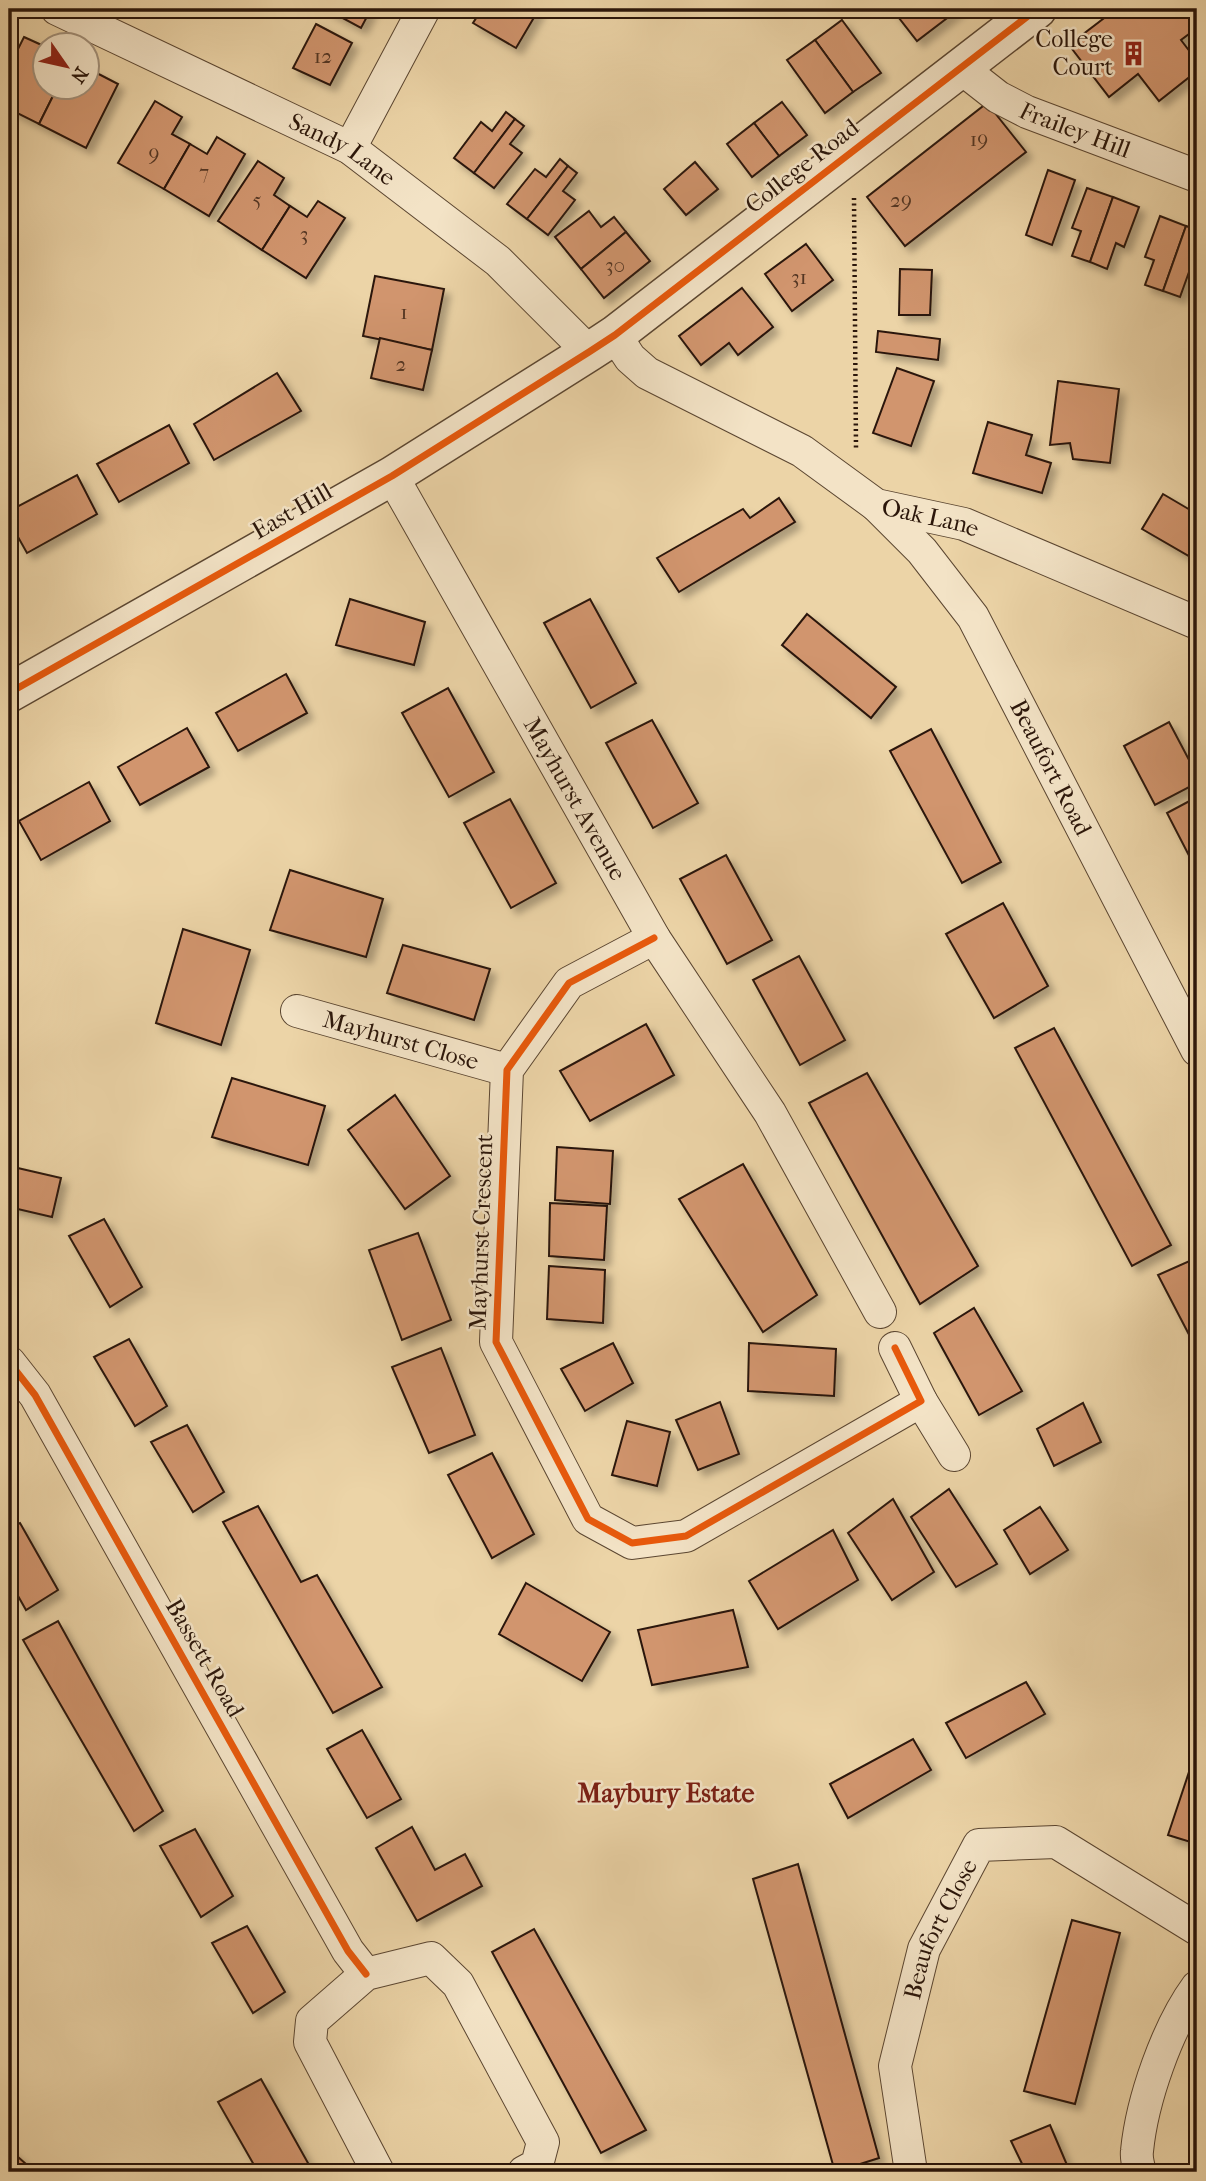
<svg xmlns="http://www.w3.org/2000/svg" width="1206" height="2181" font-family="'IM FELL French Canon',serif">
<defs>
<filter id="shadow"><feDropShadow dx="6" dy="6" stdDeviation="3.5" flood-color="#0004"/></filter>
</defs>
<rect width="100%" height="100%" fill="#ecd4a7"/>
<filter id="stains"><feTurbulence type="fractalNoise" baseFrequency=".00286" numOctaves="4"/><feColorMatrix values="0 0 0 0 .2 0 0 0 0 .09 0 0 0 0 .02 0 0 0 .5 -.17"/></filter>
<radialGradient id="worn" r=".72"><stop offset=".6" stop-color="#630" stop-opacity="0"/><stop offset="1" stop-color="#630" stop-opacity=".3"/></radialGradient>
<g fill="#d1956e" stroke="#2b160a" stroke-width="2" filter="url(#shadow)">
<path d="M326 9H371L361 28Z"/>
<path d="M482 9H539L516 48 473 23Z"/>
<path d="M892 9H959L917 41Z"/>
<path d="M1116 9H1197V28L1181 40 1197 61V71L1159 101 1138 74 1109 97 1069 45Z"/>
<path d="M842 20 881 73 853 92 815 40Z"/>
<path d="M316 24 352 43 330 85 293 68Z"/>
<path d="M24 37 46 47V88H57L39 124 9 109V67Z"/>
<path d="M815 40 853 92 825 113 787 60Z"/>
<path d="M89 69 118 84 86 148 39 124 57 88H88Z"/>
<path d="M155 101 182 117 172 134 190 144 164 189 118 163Z"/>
<path d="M782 102 807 135 779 156 754 123Z"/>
<path d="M987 103 1026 152 905 246 867 197Z"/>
<path d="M506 112 515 119 474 173 454 158 481 122 492 131Z"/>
<path d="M515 119 524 126 510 144 522 153 494 188 474 173Z"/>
<path d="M754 123 779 156 752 177 727 144Z"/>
<path d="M217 137 245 154 209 216 164 189 190 144 207 154Z"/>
<path d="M560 159 568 166 527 219 507 204 535 169 546 177Z"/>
<path d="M258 161 284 178 274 195 290 206 262 250 218 221Z"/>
<path d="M695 162 718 189 686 215 664 189Z"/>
<path d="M568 166 577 173 563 191 575 200 548 235 527 219Z"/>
<path d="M1048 170 1075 180 1052 245 1026 235Z"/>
<path d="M1087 188 1113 197 1090 262 1072 256 1081 231 1072 228Z"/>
<path d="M1113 197 1139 207 1124 247 1116 243 1107 269 1090 262Z"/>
<path d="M318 201 345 218 306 278 262 250 290 206 307 217Z"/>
<path d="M589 211 601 227 614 217 626 232 581 269 555 237Z"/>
<path d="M1160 216 1186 226 1163 291 1145 285 1154 260 1145 257Z"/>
<path d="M1186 226 1197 230V275L1189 272 1180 297 1163 291Z"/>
<path d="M626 232 650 261 604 298 581 269Z"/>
<path d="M806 244 833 280 792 311 765 274Z"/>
<path d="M900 269 932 270 930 315H899Z"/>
<path d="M375 276 444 289 432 350 363 336Z"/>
<path d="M742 288 773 327 738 355 729 343 701 365 679 336Z"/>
<path d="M878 331 940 339 938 360 876 352Z"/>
<path d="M380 338 432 350 423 390 371 378Z"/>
<path d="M897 368 934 381 911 446 873 433Z"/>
<path d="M277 373 301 411 214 460 194 424Z"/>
<path d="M1058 381 1119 389 1110 463 1073 459 1070 443 1050 445Z"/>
<path d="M988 422 1032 435 1026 455 1051 463 1042 493 973 473Z"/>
<path d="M169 425 189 463 119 502 97 464Z"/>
<path d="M77 475 97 514 27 553 9 521V511Z"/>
<path d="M1163 494 1197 514V553L1194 559 1142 529Z"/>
<path d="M779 498 795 522 679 592 657 558 743 509 750 518Z"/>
<path d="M350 599 425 622 414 665 336 645Z"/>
<path d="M590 599 636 683 591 708 544 623Z"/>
<path d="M807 614 896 687 871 718 782 645Z"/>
<path d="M286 674 307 713 238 751 216 713Z"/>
<path d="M448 688 494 772 449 797 402 713Z"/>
<path d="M652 720 698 803 653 828 606 743Z"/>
<path d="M1169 722 1197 775V783L1155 805 1124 746Z"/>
<path d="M187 728 209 767 140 805 118 767Z"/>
<path d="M931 729 1001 862 962 883 890 751Z"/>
<path d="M89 782 110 821 41 860 19 821Z"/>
<path d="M1197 797V871L1167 813Z"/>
<path d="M510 799 556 883 511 908 464 823Z"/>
<path d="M726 855 772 940 727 964 680 879Z"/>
<path d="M290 870 383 899 366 957 270 930Z"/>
<path d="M1003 903 1048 986 994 1018 946 934Z"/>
<path d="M183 929 250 950 221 1045 156 1023Z"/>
<path d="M403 945 490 969 474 1020 387 993Z"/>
<path d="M799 956 845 1040 800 1065 753 980Z"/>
<path d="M646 1024 674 1075 590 1121 560 1071Z"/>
<path d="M1054 1028 1171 1245 1132 1266 1015 1048Z"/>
<path d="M867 1073 978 1266 920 1304 809 1103Z"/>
<path d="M232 1078 325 1106 308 1165 212 1137Z"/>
<path d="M395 1095 450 1176 405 1209 348 1130Z"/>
<path d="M557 1147 613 1151 610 1204 555 1200Z"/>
<path d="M743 1164 817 1295 763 1332 679 1199Z"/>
<path d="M9 1166 61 1178 52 1217 9 1207Z"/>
<path d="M550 1203 607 1206 604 1260 549 1256Z"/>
<path d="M104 1219 142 1287 110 1307 69 1236Z"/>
<path d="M418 1233 451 1320 402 1340 369 1250Z"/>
<path d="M1194 1259 1197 1265V1350L1158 1275Z"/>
<path d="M549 1266 605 1270 603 1323 547 1319Z"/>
<path d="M974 1308 1022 1391 979 1415 934 1333Z"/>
<path d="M129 1339 167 1406 135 1426 94 1357Z"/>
<path d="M613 1343 633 1383 585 1411 561 1369Z"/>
<path d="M749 1343 836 1349 834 1396 748 1391Z"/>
<path d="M441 1348 475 1435 429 1453 392 1367Z"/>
<path d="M720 1402 739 1454 698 1470 676 1420Z"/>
<path d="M1083 1403 1101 1442 1054 1466 1037 1429Z"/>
<path d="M627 1421 670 1432 657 1486 612 1475Z"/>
<path d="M187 1425 224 1492 193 1512 151 1442Z"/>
<path d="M492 1453 534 1534 492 1558 448 1475Z"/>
<path d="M949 1489 997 1564 956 1587 911 1517Z"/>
<path d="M893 1499 934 1572 892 1600 848 1533Z"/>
<path d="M258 1506 301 1582 317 1575 382 1687 333 1713 223 1522Z"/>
<path d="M1040 1507 1068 1550 1030 1574 1004 1530Z"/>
<path d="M20 1523 58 1590 26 1610 9 1580V1528Z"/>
<path d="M833 1530 858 1580 778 1629 749 1581Z"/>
<path d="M526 1583 610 1632 582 1681 499 1634Z"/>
<path d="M733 1610 748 1667 652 1685 638 1630Z"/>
<path d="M58 1621 163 1811 134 1831 23 1640Z"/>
<path d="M1026 1682 1045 1714 966 1758 946 1723Z"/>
<path d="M362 1730 401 1799 367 1818 327 1749Z"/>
<path d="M913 1739 931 1770 848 1818 830 1784Z"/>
<path d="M1195 1754 1197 1755V1844L1168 1835Z"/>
<path d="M412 1827 435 1870 465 1854 482 1886 417 1921 376 1848Z"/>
<path d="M195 1829 233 1896 201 1917 160 1846Z"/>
<path d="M798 1864 879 2158 835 2172 753 1879Z"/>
<path d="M1072 1920 1120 1933 1075 2104 1024 2091Z"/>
<path d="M247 1926 285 1992 253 2013 212 1943Z"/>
<path d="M534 1929 646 2130 601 2153 492 1952Z"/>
<path d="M261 2079 313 2172H258L218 2102Z"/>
<path d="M1050 2125 1070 2172H1026L1011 2141Z"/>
<path d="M9 2149 35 2172H9Z"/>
</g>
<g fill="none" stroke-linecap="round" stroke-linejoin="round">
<defs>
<g id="minor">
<path id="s1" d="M57 9 350 148 498 261 589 352"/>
<path id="s2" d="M961 68 998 97 1027 112 1197 176"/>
<path d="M350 148 424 9"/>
<path id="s3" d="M615 335 630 358 647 373 802 451 876 505 964 524 1197 623"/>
<path id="s4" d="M392 476 654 938 770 1113 880 1312"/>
<path id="s5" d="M876 505 922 551 973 617 1197 1050"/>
<path d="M654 938 569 983 507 1070 496 1342 588 1519 632 1543 686 1536 921 1401 895 1348"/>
<path id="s6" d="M297 1011 507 1070"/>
<path d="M9 1362 35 1395 348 1951 366 1974"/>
<path d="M921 1401 954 1455"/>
<path d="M378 2172 310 2042 312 2021 366 1974 431 1958 458 1984 543 2142 537 2165 524 2172"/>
<path id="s7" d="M911 2172 895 2066 924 1949 979 1845 1056 1842 1197 1929"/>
<path d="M1140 2172C1138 2165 1136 2158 1137 2151 1142 2100 1167 2028 1197 1987"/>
</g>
<path id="tertiary" d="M9 693 392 476 589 352 615 335 1037 9"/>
</defs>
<use href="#minor" stroke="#5b4631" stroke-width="34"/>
<use href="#tertiary" stroke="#5b4631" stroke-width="41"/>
<path stroke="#2b160a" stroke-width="4.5" stroke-dasharray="2 3.5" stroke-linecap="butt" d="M854 198 856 448"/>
<use href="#minor" stroke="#f3e3c6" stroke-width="32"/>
<use href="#tertiary" stroke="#f3e3c6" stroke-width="38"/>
<defs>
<g id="cycleway">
<path d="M9 693 392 476 589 352 615 335 1037 9"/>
<path d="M654 938 569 983 507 1070 496 1342 588 1519 632 1543 686 1536 921 1401 895 1348"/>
<path d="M9 1362 35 1395 348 1951 366 1974"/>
</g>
</defs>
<use href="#cycleway" stroke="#f3e3c6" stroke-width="11"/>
<use href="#cycleway" stroke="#e8590c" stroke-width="7"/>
</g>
<defs>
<symbol id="building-bare" viewBox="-9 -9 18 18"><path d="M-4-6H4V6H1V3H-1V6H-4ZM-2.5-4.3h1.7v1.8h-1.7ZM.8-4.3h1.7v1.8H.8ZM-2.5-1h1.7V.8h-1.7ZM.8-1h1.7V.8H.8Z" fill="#8f2418" stroke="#f3e3c6" stroke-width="2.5" paint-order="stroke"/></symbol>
</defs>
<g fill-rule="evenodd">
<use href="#building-bare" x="1116" y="36" width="35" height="35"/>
</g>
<g text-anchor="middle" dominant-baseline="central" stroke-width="5" stroke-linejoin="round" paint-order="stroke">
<g font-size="21" fill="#543623">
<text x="323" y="56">12</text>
<text x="979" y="139">19</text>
<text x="154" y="153">9</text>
<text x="204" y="172">7</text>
<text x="257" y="200">5</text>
<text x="901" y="200">29</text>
<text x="304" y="234">3</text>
<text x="615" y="265">30</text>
<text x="799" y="277">31</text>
<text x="404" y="312">1</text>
<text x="401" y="364">2</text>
</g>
<g font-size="24" fill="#2b160a" stroke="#f3e3c6" text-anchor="end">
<text x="1113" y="39">College<tspan x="1113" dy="28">Court</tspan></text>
</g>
<g font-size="24" fill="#2b160a" stroke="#f3e3c6">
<text stroke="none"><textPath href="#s2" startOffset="131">Frailey Hill</textPath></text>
<text stroke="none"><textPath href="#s1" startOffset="318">Sandy Lane</textPath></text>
<text transform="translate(802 166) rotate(-38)">College Road</text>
<text transform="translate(292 511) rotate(-30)">East Hill</text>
<text stroke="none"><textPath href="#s3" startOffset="371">Oak Lane</textPath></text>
<text stroke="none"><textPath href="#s5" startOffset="318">Beaufort Road</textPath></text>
<text stroke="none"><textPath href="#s4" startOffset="371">Mayhurst Avenue</textPath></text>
<text stroke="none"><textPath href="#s6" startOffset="108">Mayhurst Close</textPath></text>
<text transform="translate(481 1232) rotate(-88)">Mayhurst Crescent</text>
<text transform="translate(205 1658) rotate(60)">Bassett Road</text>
<text stroke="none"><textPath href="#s7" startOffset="252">Beaufort Close</textPath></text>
</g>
<g font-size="26" font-weight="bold" fill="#7a1f14" stroke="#f3e3c6">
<text x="666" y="1793">Maybury Estate</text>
</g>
</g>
<rect width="1206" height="2181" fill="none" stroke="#ecd4a7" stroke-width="35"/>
<rect x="10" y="10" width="1185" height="2160" fill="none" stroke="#2b160a" stroke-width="3.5"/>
<rect x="18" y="18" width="1171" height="2146" fill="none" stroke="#2b160a" stroke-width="2"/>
<g transform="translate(66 66) rotate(124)"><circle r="33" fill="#f3e3c6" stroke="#a3917b" stroke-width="2"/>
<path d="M0-5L12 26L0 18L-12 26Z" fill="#8f2418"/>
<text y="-10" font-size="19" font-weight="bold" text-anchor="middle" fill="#2b160a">N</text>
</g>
<rect width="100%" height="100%" filter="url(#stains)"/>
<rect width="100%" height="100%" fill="url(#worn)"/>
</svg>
